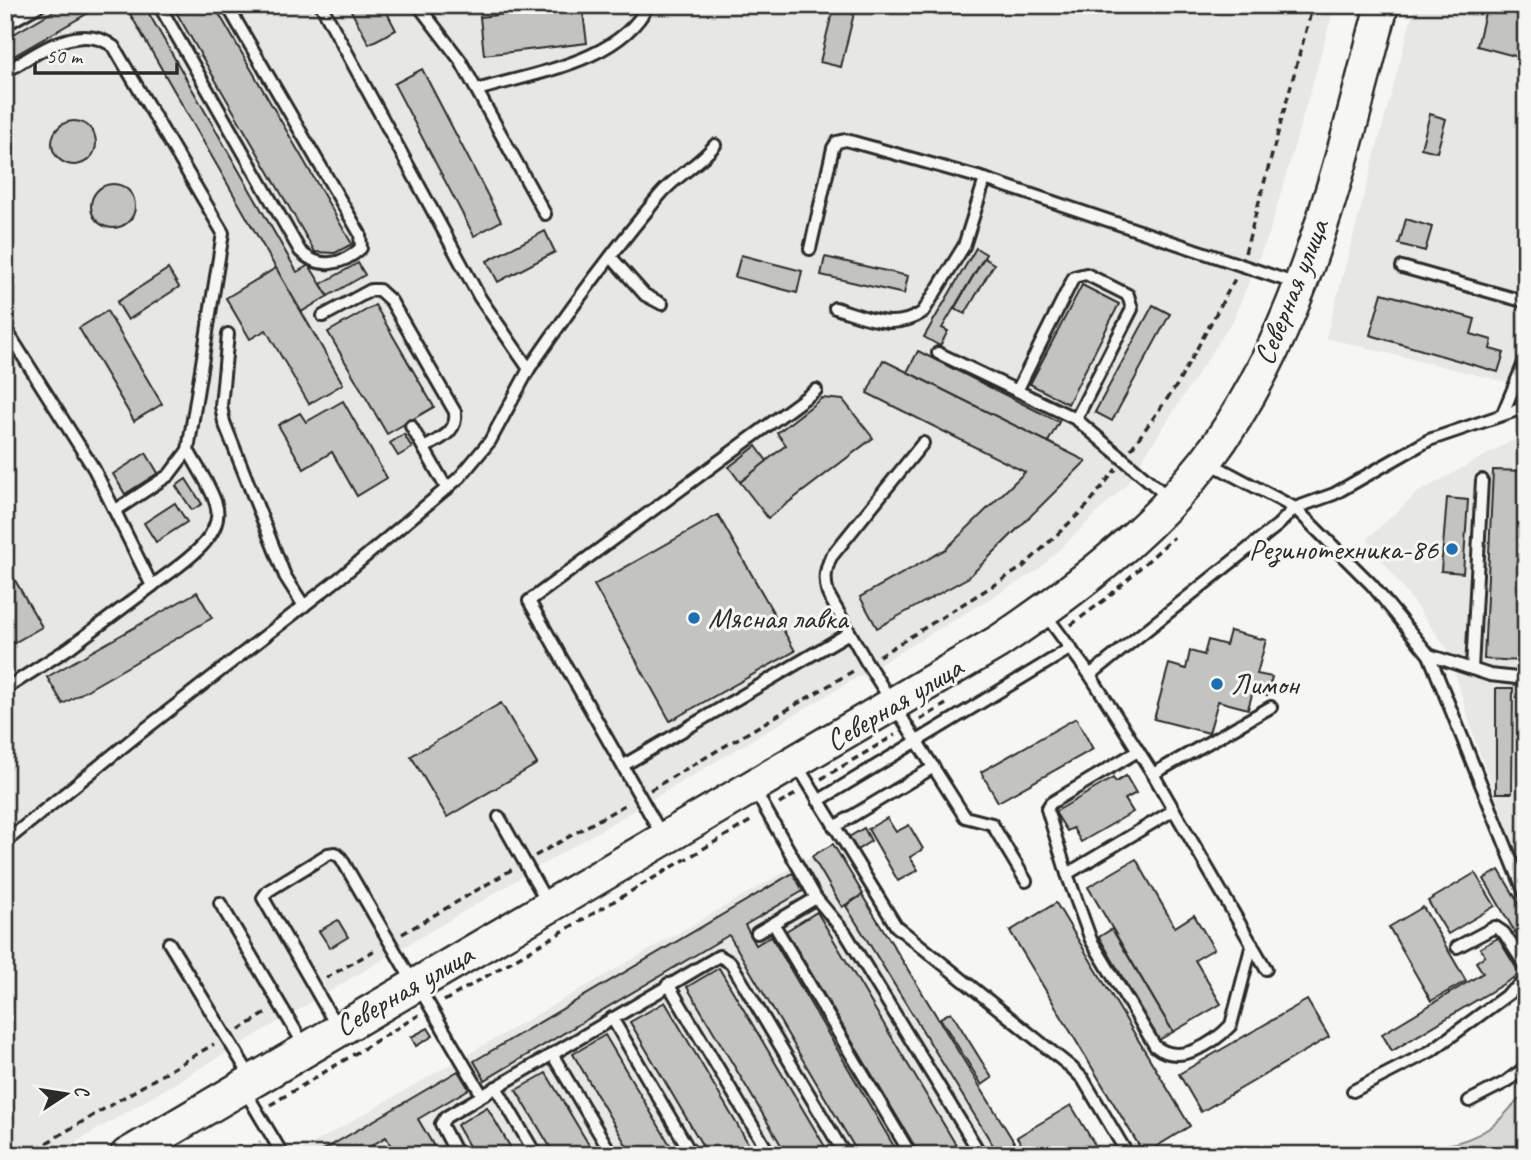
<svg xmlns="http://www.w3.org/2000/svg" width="1531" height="1160" font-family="Caveat,sans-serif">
<rect width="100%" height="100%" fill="#f6f6f2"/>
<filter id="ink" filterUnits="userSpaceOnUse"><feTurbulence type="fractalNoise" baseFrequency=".0143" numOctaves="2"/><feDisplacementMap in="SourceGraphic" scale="14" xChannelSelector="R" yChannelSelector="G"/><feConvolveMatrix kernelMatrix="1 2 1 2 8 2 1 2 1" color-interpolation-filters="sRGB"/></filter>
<g filter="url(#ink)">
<g fill="#e7e7e3">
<path d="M5 5H1335L1269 234 1233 320 1125 486 1038 570 54 1155H13L5 1141Z"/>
<path d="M1415 5H1526V387L1326 338Z"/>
<path d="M1526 433V876L1476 743 1448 650 1367 539 1417 493Z"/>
<path d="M812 856 842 907 863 895 1023 1155H293Z"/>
</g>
<path fill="#d9d9d5" stroke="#828280" stroke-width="2" d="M1526 1093V1155H1327C1381 1144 1443 1160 1491 1127 1504 1118 1513 1103 1526 1093Z"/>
<g fill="#c3c3c0" stroke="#2b2b2b" stroke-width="2">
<path d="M64 5H102L5 61V39Z"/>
<path d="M125 5H144L297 272 309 265 328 296 301 312Z"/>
<path d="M172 5H214L352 244 335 253 315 252Z"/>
<path d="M348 5H383L396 30 369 44Z"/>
<path d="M582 5 587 43 484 55 480 17Z"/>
<path d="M834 5H856L841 67 820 62Z"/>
<path d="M1487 5H1526V59L1477 46Z"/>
<path d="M422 69 501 221 474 236 394 84Z"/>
<path d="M1430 114 1446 119 1437 152 1421 148Z"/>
<circle cx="74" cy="143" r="22"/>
<circle cx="113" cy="206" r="22"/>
<path d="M1406 219 1432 227 1425 251 1399 244Z"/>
<path d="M545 231 555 252 498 282 487 261Z"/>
<path d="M976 248 986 254 942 328 948 331 940 346 924 337Z"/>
<path d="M741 255 802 271 797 293 735 277Z"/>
<path d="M825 257 908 276 904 294 821 275Z"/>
<path d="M984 258 994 264 965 314 954 309Z"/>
<path d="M358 263 365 275 328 296 321 284Z"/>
<path d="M276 268 343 384 309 404 266 330 250 339 226 298Z"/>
<path d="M168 269 179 287 128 320 117 302Z"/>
<path d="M1082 285 1119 304 1068 404 1030 384Z"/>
<path d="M1382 293 1475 319 1471 334 1492 340 1490 349 1504 353 1498 372 1370 335Z"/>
<path d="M375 305 434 407 387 434 328 332Z"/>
<path d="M1153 305 1170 314 1112 421 1095 412Z"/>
<path d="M107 311 162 404 134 421 79 328Z"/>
<path d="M918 351 1059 422 1048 442 907 372Z"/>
<path d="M883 360 1086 461 969 577 877 628 860 597 946 549 1025 472 867 393Z"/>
<path d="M822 398 843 400 873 438 768 518 740 482 786 445 777 433Z"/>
<path d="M343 401 387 478 357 496 332 452 304 469 278 425 300 413 306 422Z"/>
<path d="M404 434 412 448 398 456 390 443Z"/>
<path d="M756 446 767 461 740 482 729 467Z"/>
<path d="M146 453 158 473 125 494 113 474Z"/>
<path d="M1493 470 1526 471 1522 661 1484 659Z"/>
<path d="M186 479 202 504 192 510 176 486Z"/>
<path d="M1447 498 1468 500 1463 573 1441 571Z"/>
<path d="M175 503 187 522 156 542 144 523Z"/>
<path d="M718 515 795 651 670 721 594 585Z"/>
<path d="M5 563 42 627 5 648Z"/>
<path d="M197 592 212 618 63 704 47 677Z"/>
<path d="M1230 631 1266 640 1257 674 1272 677 1267 695 1253 691 1248 709 1218 701 1209 733 1154 719 1169 664 1186 669 1190 651 1204 655 1208 640 1226 645Z"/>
<path d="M1496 688H1513L1512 793H1496Z"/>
<path d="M501 703 537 764 447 817 411 756Z"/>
<path d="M1076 718 1093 749 998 802 981 772Z"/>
<path d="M1126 776 1136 793 1125 799 1133 812 1081 842 1073 828 1067 831 1055 812 1113 778 1116 782Z"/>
<path d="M887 818 896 832 909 825 923 849 910 857 918 870 898 881 868 829Z"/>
<path d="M864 828 871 841 857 850 849 837Z"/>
<path d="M833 844 863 894 842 907 812 856Z"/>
<path d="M1136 859 1175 927 1194 915 1214 949 1195 960 1221 1004 1173 1032 1088 887Z"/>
<path d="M1499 870 1526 915V951L1484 879Z"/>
<path d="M793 873 803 891 745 925 756 945 771 936 899 1155H859L729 935 485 1080 474 1061Z"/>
<path d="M1475 873 1495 906 1448 934 1428 901Z"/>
<path d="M862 895 1022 1155H999L846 906Z"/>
<path d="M1056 903 1190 1126 1144 1154 1010 931Z"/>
<path d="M1423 907 1466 981 1431 1001 1389 927Z"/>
<path d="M817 912 962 1155H920L786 931Z"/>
<path d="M338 920 348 937 330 948 319 931Z"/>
<path d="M1112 929 1173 1032 1159 1040 1099 937Z"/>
<path d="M1498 938 1520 974 1392 1051 1382 1034 1483 973 1476 962 1485 956 1480 948Z"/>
<path d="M719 968 830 1155H787L687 987Z"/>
<path d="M1307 1000 1329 1037 1201 1112 1179 1074Z"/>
<path d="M665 1002 755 1155H708L630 1022Z"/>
<path d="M951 1012 992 1078 982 1085 940 1018Z"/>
<path d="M428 1028 433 1036 416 1046 411 1037Z"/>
<path d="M605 1035 676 1155H632L573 1054Z"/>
<path d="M458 1071 469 1089 418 1119 439 1155H396L386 1137 356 1155H315Z"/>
<path d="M546 1073 595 1155H555L516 1090Z"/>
<path d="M1071 1105 1101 1155H1028L1017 1137Z"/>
<path d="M487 1107 515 1155H474L457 1125Z"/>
</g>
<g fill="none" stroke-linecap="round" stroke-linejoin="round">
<defs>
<g id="service">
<path d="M159 5 300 251C319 270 343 265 361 248L360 234 227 5"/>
<path d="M418 5 460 60 545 214"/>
<path d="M5 25 40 5"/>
<path d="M5 72C36 54 79 20 114 47L223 233 188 450 169 475 116 510"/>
<path d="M477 90C533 73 620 62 648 5"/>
<path d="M810 249 833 148 837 142 846 140 985 179 1297 284"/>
<path d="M611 257 645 295 662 304"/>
<path d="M1402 267 1526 302"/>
<path d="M835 308C866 317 894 332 923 312L964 246 985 179"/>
<path d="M323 316 371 290H379L391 301 455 412C458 433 439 439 424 448"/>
<path d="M5 328 94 469 152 586 69 648 5 689"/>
<path d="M228 334 221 406 224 422 285 576 304 606"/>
<path d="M938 353 1076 419 1168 497"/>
<path d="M529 369C570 309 613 251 659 196 675 176 699 165 715 145"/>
<path d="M1018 389 1074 277 1086 274 1128 295 1132 309 1076 419"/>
<path d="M1503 413 1526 358"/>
<path d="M411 426 447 489"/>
<path d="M923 443 831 557C825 570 824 580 828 594L867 663 965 817 992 824 1026 881"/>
<path d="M1208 462 1295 508 1334 494 1429 440 1526 407"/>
<path d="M152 586C174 568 227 539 216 504 210 485 197 467 188 450"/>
<path d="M1045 614 1090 675 1278 525 1295 508 1372 585 1429 655 1490 675 1526 679"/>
<path d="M1429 655 1526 896"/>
<path d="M1472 669 1482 480"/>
<path d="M1090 675 1153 774 1266 969"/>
<path d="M624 765 849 633"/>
<path d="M797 765 896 926 1072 1068 1083 1079 1128 1155"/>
<path d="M1153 774 1271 707"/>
<path d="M754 789 816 898 846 934 981 1155"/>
<path d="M818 801 1071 648"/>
<path d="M1174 810 1067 874 1091 940 1155 1046C1179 1066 1213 1044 1231 1025L1252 944"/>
<path d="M499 817 548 904"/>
<path d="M834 827 934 767"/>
<path d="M663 837 529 601 816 390"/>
<path d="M5 842 135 737 341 577 460 477 490 441 529 369 480 298 321 5"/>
<path d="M1067 874 1047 809 1051 803 1138 751"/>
<path d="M220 903 304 1045"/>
<path d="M773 923 911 1155"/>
<path d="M757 933 816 898"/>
<path d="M169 943 251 1077"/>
<path d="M1457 947 1495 927 1504 933 1526 967"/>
<path d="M668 984 770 1155"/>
<path d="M418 986 482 1095"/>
<path d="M612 1018 692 1155"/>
<path d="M337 1027 263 898 268 891 328 854 335 853 341 858 414 984"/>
<path d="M552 1054 612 1155"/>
<path d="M496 1087 536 1155"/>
<path d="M245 1091 283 1155"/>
<path d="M1353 1091 1431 1051 1526 981"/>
<path d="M1469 1101 1506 1082 1526 1067"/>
<path d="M457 1155 441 1124 446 1117 719 956 731 963 845 1155"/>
</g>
<path id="secondary" d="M127 1155 998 642C1074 591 1147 535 1205 462 1303 335 1342 158 1382 5"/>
</defs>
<use href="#service" stroke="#2b2b2b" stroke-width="16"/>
<use href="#secondary" stroke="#2b2b2b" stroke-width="37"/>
<g stroke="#2b2b2b" stroke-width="3.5" stroke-dasharray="7 5" stroke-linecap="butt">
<path d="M1245 253 1313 5"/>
<path d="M1131 449 1177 385 1236 277"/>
<path d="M1071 625 1107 598 1174 537"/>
<path d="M879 656 1023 567 1087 506 1116 469"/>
<path d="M920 720 946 704"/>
<path d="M821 779 895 735"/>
<path d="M650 790 855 670"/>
<path d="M779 804 799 792"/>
<path d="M535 856 628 803"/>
<path d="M402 934 513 869"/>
<path d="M326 978 377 949"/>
<path d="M444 1001 754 819"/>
<path d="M239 1030 268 1012"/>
<path d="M270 1105 419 1015"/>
<path d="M5 1153 6 1155"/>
<path d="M26 1155 214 1044"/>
<path d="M239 1155 260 1142"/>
</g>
<use href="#service" stroke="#f6f6f2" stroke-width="10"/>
<use href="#secondary" stroke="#f6f6f2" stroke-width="32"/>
</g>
</g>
<g fill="#1f6fb2" stroke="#f6f6f2" stroke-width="2.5">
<circle cx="1452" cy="549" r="7"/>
<circle cx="694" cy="618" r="7"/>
<circle cx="1217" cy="684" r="7"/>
</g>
<g text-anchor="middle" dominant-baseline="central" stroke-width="6" stroke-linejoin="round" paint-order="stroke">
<g font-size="30" fill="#2b2b2b" stroke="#f6f6f2">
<text transform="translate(1291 292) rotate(-68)">Северная улица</text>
<text transform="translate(894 704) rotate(-31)">Северная улица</text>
<text transform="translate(404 990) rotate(-30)">Северная улица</text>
</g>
<g font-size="30" fill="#2b2b2b" stroke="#f6f6f2" text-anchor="start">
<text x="1438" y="549" text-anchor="end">Резинотехника-86</text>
<text x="708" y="618">Мясная лавка</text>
<text x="1231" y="684">Лимон</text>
</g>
</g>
<rect width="1531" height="1160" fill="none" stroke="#f6f6f2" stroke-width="28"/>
<rect x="14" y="14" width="1503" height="1132" fill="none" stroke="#2b2b2b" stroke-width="2.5" filter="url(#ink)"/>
<g transform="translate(66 1094) rotate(78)" stroke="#f6f6f2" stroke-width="5" paint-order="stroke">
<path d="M0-5L12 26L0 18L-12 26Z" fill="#2b2b2b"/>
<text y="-10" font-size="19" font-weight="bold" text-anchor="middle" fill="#2b2b2b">С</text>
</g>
<path d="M35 63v10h142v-10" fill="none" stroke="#2b2b2b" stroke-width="3.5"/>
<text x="46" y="63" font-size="21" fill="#2b2b2b" stroke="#f6f6f2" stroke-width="5" paint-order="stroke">50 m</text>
</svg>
